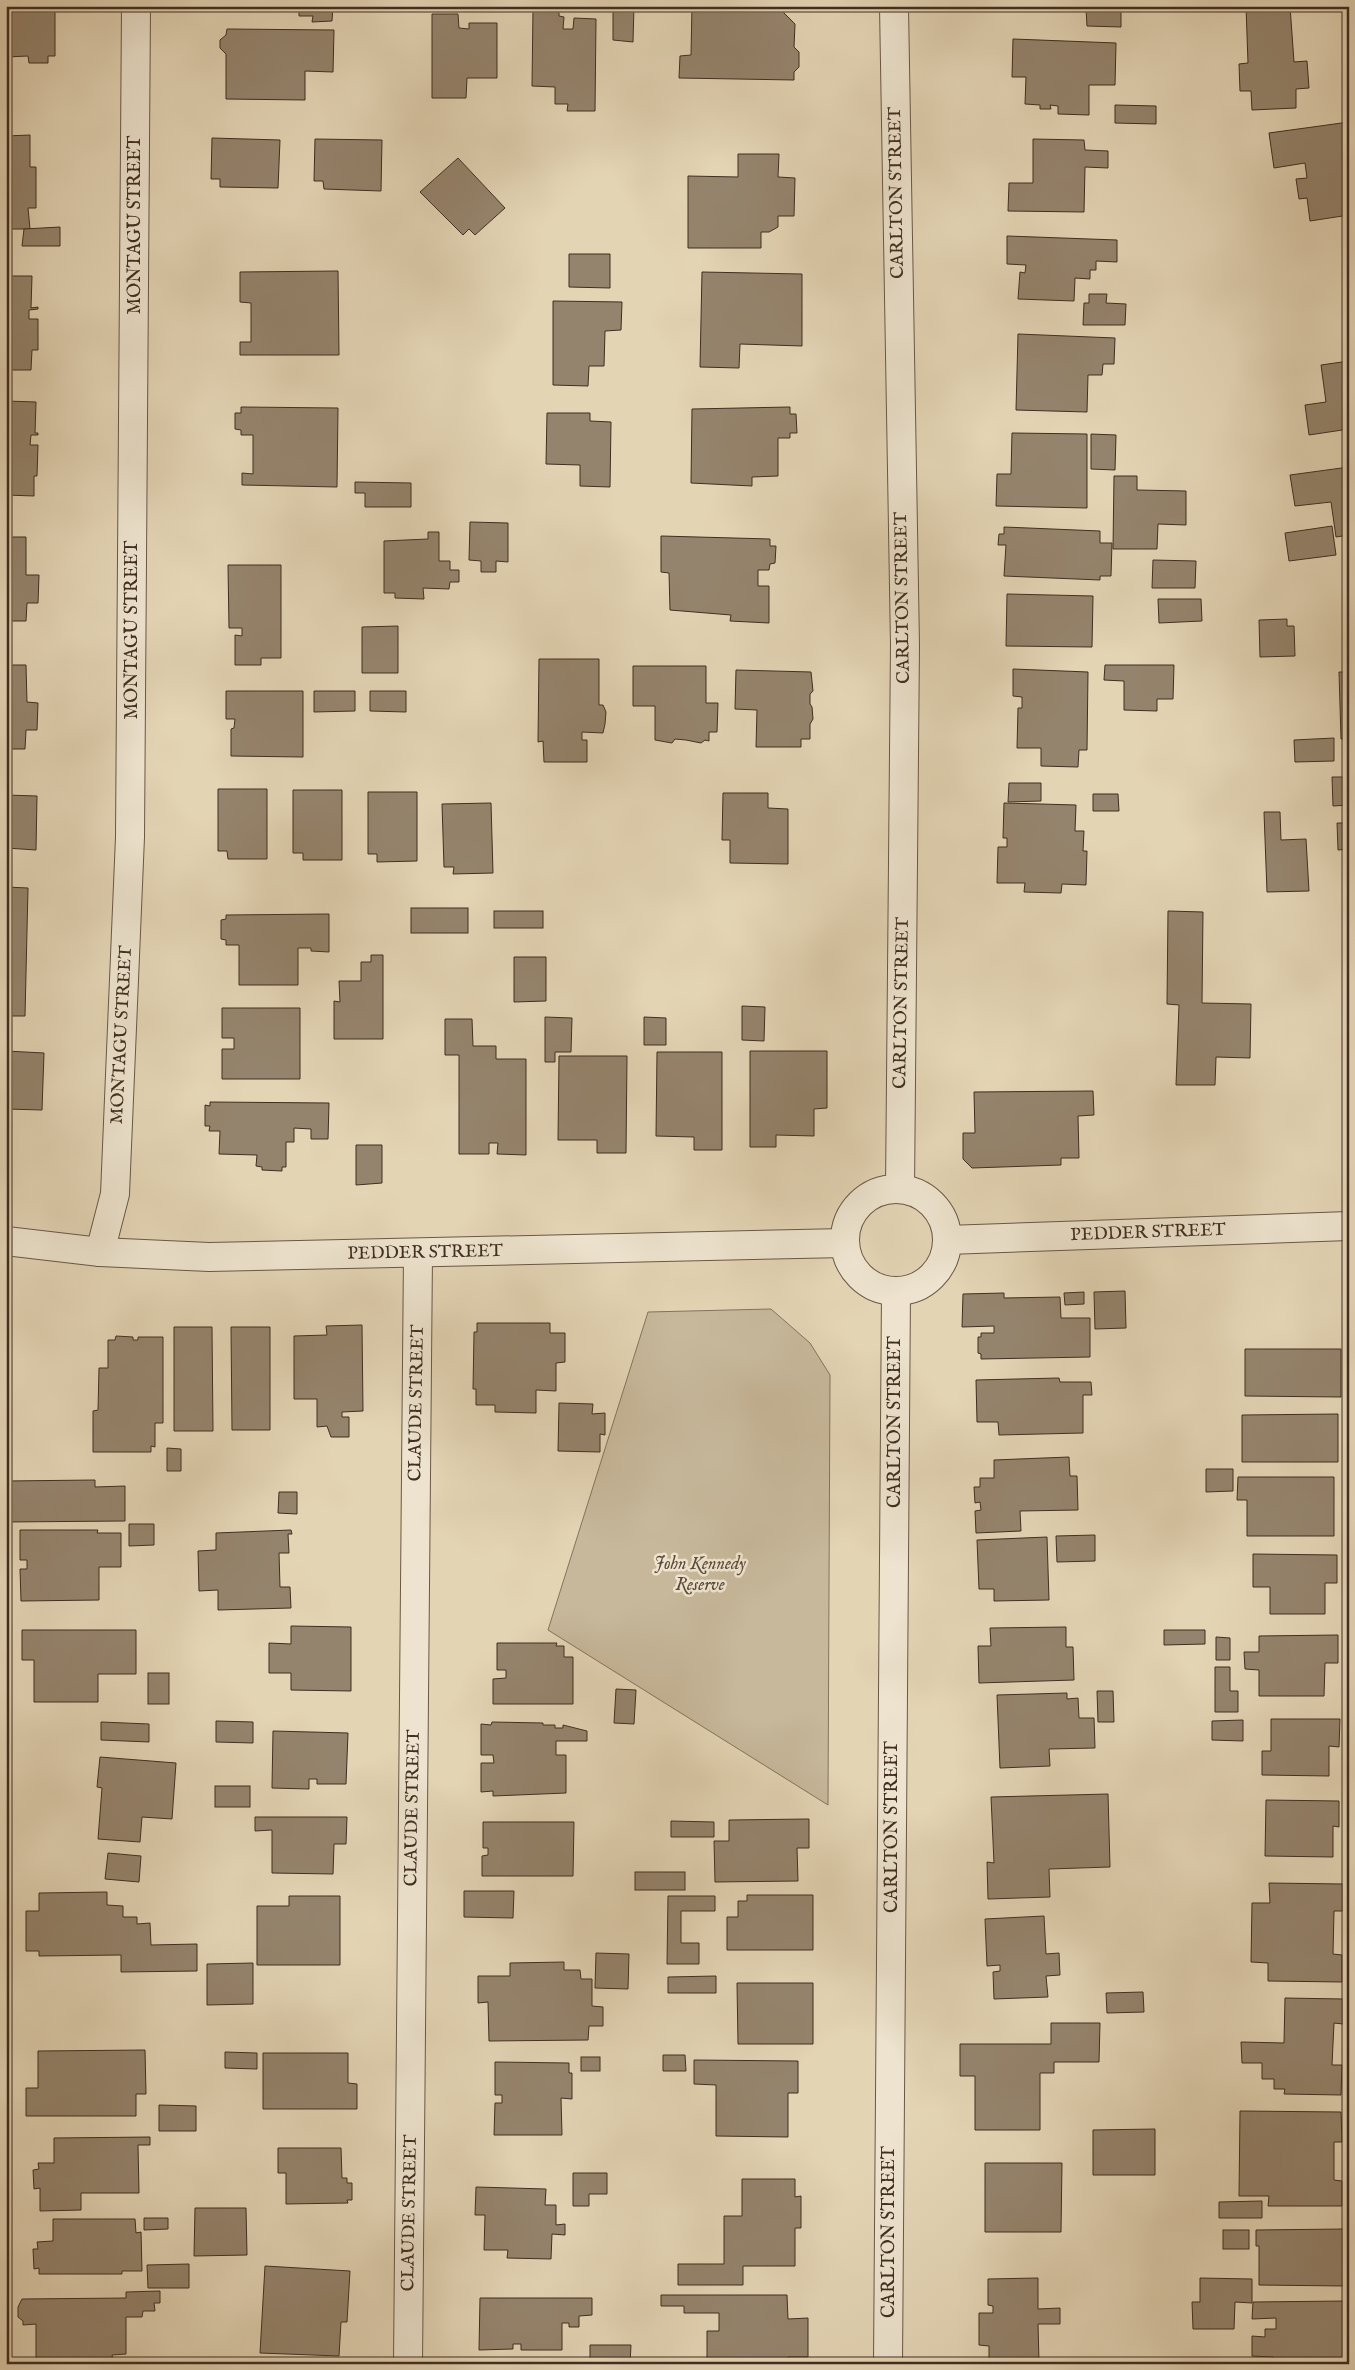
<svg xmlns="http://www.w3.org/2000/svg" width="1355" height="2370" font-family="'IM FELL English',serif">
<rect width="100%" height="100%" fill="#e3d4b4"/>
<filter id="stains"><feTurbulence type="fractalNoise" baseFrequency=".004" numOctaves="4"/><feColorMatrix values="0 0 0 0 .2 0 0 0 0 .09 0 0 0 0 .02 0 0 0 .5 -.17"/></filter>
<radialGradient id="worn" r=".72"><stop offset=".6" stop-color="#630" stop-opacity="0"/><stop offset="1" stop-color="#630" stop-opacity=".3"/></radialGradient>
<path fill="#c7b89b" stroke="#84735e" d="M771 1309 810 1343 830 1375 828 1805 548 1630 648 1312Z"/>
<g fill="#95846d" stroke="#402e21">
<path d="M6 6H55V56H48V63H29L28 56 6 57Z"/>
<path d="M299 6H333L332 21 312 22 313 16H299Z"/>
<path d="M613 6H634L633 42 613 40Z"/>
<path d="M692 6H777L795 24 794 47 799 52V67L794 72V80L679 78 680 56 691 55Z"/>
<path d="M1006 6H1081V10L1006 8Z"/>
<path d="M1246 6H1290L1294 62 1307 61 1309 88 1296 89V108L1252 110 1251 91H1240L1239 64 1248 63Z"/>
<path d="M533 9H559V16L564 17 563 29H573L574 18 596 19 595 111H567L568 104H555V87L532 86Z"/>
<path d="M1086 9 1121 10V27L1087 26Z"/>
<path d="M432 14H458L459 28 469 29V23H497V78H467L466 98H432Z"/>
<path d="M227 29 334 30 333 72 305 71V100L226 99V54L220 48V40L226 35Z"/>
<path d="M1013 39 1116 43 1115 85H1089V115L1058 114V106L1050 105 1051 109H1040V105L1025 104 1026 77H1012Z"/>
<path d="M1115 105 1156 106V124L1115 123Z"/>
<path d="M1349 122V215L1310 221 1307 198 1299 199 1296 179 1307 178 1305 163 1274 168 1269 133Z"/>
<path d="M30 135V167H36V208H28L30 229H6V136Z"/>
<path d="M212 138 280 140 278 188 220 187V179H211Z"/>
<path d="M315 139 382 140 381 191 324 189 323 181H314Z"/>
<path d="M1033 139 1084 140 1085 150 1108 151V168L1085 167 1084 212 1008 211 1009 183H1033Z"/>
<path d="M738 154H779L778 177 795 178 794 216H778V227L769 232H761V248H688V176L738 177Z"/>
<path d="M458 158 505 208 475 235 469 229 463 235 420 192Z"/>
<path d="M60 227V246H22L24 229Z"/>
<path d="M1007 236 1117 240V262L1096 261V270H1090V279L1075 278 1074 301 1018 299 1020 272 1025 273 1026 265 1007 264Z"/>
<path d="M569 254H610V288L569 287Z"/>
<path d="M338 271 339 355H240V342H251V303L240 302V272Z"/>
<path d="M702 272 802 274V346L740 344 739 368 700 367Z"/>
<path d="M6 276H32L31 308 38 307V309L29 310V319H38V350H32L31 370H6Z"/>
<path d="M1089 294H1107L1106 303 1126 304 1125 325H1083L1084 303H1089Z"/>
<path d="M553 301 622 302 621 330 605 331 604 366H589L588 386 553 385Z"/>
<path d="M1018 334 1115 338 1114 364H1103L1102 375H1088L1087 412 1016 410Z"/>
<path d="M1349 361V429L1309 435 1305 405 1326 402 1321 365Z"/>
<path d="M6 401 36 402 35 433H38V435H31L30 445H38L37 476H34V496L6 495Z"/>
<path d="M241 407 338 408 337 487 242 485V473L253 474V435H241V430L235 429V413H241Z"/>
<path d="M790 407V414H796L797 433H790V438H778V476L752 477V486L691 483 692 409Z"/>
<path d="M547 413H590V421L611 422 610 487 580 486V465L546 464Z"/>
<path d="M1012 433 1087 434V508L996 506 997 474H1011Z"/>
<path d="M1091 434 1116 435 1115 470 1091 469Z"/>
<path d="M1349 467V535L1336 537 1331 502 1295 506 1290 475Z"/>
<path d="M1114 476H1137V490L1186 491V525L1158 524 1157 549H1113Z"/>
<path d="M355 482 411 483V507H365V493H355Z"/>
<path d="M470 522 508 523V562L496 561V572H481V561L469 560Z"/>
<path d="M1332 526 1336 555 1289 561 1285 533Z"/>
<path d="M1004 527 1100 531V543H1112L1111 576H1100V580L1004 576 1006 545H998L999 534H1004Z"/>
<path d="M428 532H439V561H450V570H459V582H450L449 589 423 588 424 599 395 598V593H384V541L428 539Z"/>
<path d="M661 536 770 539V546H776L775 563 770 564 769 570H758V586H769V623L730 621 731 615 670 610 669 573 661 572Z"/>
<path d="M6 537H26V575H39L38 603H27L26 621H7L6 636Z"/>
<path d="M1153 560 1196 561 1195 588H1152Z"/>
<path d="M228 565H281V658H261V665H235V635L242 636V628H229Z"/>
<path d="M1346 569H1349V593Z"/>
<path d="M1007 594 1093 596 1092 647 1006 646Z"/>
<path d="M1158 599H1201L1202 621 1159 623Z"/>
<path d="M1287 619V626H1294L1295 656 1260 657 1259 620Z"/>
<path d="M398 626V673H362V627Z"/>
<path d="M539 659H599V705H603L606 712 605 724 603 733 582 732V740H587V762H544L543 741 538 742Z"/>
<path d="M6 665H26L27 702 38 703 37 730H26L25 749H6Z"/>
<path d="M1105 665H1174L1173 699H1157V711L1124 710V681L1104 680Z"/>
<path d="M633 666H706V703H718L717 732H709V741L705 740 701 743 686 740 675 739 672 743 655 740V706H633Z"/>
<path d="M1013 669 1088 672 1087 750H1079L1078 767 1041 766V748H1017L1018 708H1022V697L1013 696Z"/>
<path d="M736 670 811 672 813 691 810 694V704L812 707 813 719 810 724V739H801V747H756L757 710 735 709Z"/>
<path d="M1339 672H1349V739H1341Z"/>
<path d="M226 691H303V757L231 756V729L234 728 235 719H226Z"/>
<path d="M314 691H355V711L314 712Z"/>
<path d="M370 691H406V712L370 711Z"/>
<path d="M1334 738V761L1295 762 1294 740Z"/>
<path d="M1332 777H1349V805L1333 806Z"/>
<path d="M1009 783H1041V801L1008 802Z"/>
<path d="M218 789H267V859H228L227 851H218Z"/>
<path d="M293 790H342V860H303V853H293Z"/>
<path d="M368 792H417V861L377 862V854H368Z"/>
<path d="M723 793H768V808L788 809V864L730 863V840H722Z"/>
<path d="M1093 794H1118L1119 811H1093Z"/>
<path d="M6 795 37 796 36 850 6 848Z"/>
<path d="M491 803 493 873 453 874 454 867H444L442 804Z"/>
<path d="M1004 803 1076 805 1075 831H1084L1083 851H1087L1086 885 1062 884 1061 893 1024 892 1025 883H997L998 847H1007V838H1003Z"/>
<path d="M1264 812H1280L1281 840 1306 839 1309 891 1267 892Z"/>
<path d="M1337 823H1349V849L1338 850Z"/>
<path d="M6 887 28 888 25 1016H6Z"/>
<rect x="411" y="908" width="57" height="25"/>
<rect x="494" y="911" width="49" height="17"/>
<path d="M1168 911 1203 912 1202 1003 1251 1004 1250 1058 1216 1057 1215 1085H1176L1179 1005 1167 1004Z"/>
<path d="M329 914V952L311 951V948H298V985H239V945H226V940L221 939V920L226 919V915Z"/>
<path d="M1345 924H1349V944H1346Z"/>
<path d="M371 955H383V1039H334V1001L340 1002 339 981H361V962H371Z"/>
<path d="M514 957H546V1001L514 1002Z"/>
<path d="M742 1006 765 1007 764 1041 742 1040Z"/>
<path d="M222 1008H300V1079H222V1049H234V1038H222Z"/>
<path d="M545 1017 572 1018 571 1052H555V1062H545Z"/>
<path d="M644 1017 666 1018V1045H644Z"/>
<path d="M445 1019H472L473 1046H496V1059H526V1155L497 1154 498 1143H489V1154H459V1055H445Z"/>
<path d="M6 1051 44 1053 42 1110 6 1109Z"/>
<path d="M750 1051H827V1108L814 1109V1136L776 1135V1147H750Z"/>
<path d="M657 1052H722V1150H694V1137L656 1136Z"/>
<path d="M559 1056H627L626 1153H597V1140H558Z"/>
<path d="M1093 1091 1094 1115 1078 1116 1079 1158H1061V1165L972 1168 963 1159V1133H975L974 1092Z"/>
<path d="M210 1102 329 1103 328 1139H311V1129L294 1128V1142H286V1167H282V1171L262 1170V1167L256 1166 257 1155 219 1154 220 1131H209L210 1126H205V1105L210 1106Z"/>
<path d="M356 1145H382V1183L356 1185Z"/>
<path d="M1125 1291 1126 1328 1095 1329 1094 1292Z"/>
<path d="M1084 1292V1304L1065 1305 1064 1293Z"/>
<path d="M1004 1293V1298L1060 1297 1061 1318H1090V1357L981 1359V1354L978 1353V1337H981V1333H994V1326L962 1327 963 1294Z"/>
<path d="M477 1323H550V1333H565V1362L556 1363V1391L536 1390V1413L495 1412V1405H476V1389H473L474 1332H477Z"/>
<path d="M362 1325 363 1411 342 1412V1417H349V1437H331L327 1426 317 1427V1399H294V1336L327 1335 326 1326Z"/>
<path d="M174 1327H212L213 1431H174Z"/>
<path d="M231 1327H270V1430H232Z"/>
<path d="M116 1336 133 1337V1340H138V1337H163V1423H155V1447L151 1446V1452H93V1411L98 1410 99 1368H108V1340H115Z"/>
<path d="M1245 1349H1341V1397L1245 1396Z"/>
<path d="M1059 1378 1060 1382H1091L1092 1395H1083V1433L999 1435 998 1422H977L976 1380Z"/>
<path d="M559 1403 593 1404 592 1414 605 1413V1435L600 1434V1452L558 1451Z"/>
<path d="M1338 1414V1462H1242V1415Z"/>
<path d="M167 1448 181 1449V1471H167Z"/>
<path d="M1069 1457 1070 1476H1077L1078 1510 1020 1511 1021 1531 976 1533 975 1511 981 1510 980 1502 975 1503 974 1487H980V1478H994V1460Z"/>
<path d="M1206 1469H1233V1491L1206 1492Z"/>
<path d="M1238 1477H1334V1536H1247V1500H1237Z"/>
<path d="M95 1480V1487L125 1486V1521L6 1522V1481Z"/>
<path d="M279 1492H297V1514L278 1513Z"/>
<path d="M129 1524H154V1545L129 1546Z"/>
<path d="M20 1530H98L97 1533H121V1567H99V1600L21 1601 20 1569H27V1560H20Z"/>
<path d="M291 1530 292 1534H288L289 1553H279L280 1587H290L291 1608 218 1610V1590L199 1591 198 1551 216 1550V1533Z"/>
<path d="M1095 1535V1561L1057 1562 1056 1536Z"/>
<path d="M1047 1537 1049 1600 994 1601V1589H979L977 1540Z"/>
<path d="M1253 1554 1337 1555V1583H1325V1614H1270V1587H1253Z"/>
<path d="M291 1626 351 1627V1691L291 1690V1673H269V1643L291 1644Z"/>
<path d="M1066 1627V1647H1073L1074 1680 979 1683 978 1646H991L990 1628Z"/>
<path d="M22 1630H136V1674H98V1702H34V1660H22Z"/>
<path d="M1164 1630H1205V1644L1164 1645Z"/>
<path d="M1338 1635V1663H1325L1324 1696H1259V1670L1245 1669 1244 1652H1259V1636Z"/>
<path d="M1216 1637 1230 1638V1660H1216Z"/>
<path d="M497 1643H557L556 1646H564V1657H573V1704H493V1679L506 1678V1670H497Z"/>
<path d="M1215 1667H1230V1691H1238V1712H1215Z"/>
<rect x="148" y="1673" width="21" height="31"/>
<path d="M616 1689 636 1690 634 1724 614 1723Z"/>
<path d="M1097 1691H1113L1114 1722H1098Z"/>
<path d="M1067 1693V1699L1078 1698 1079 1718H1094L1095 1748 1049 1749 1050 1766 1000 1768 997 1695Z"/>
<path d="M1271 1719H1340L1339 1747 1329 1746V1776L1262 1775V1751H1271Z"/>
<path d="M1243 1720V1741L1212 1740V1721Z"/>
<path d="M216 1721 253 1722V1743L216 1742Z"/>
<path d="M101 1722 149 1724V1742L101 1740Z"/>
<path d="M492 1722 543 1723V1725H555V1728H563V1725L587 1731V1741H556V1755H566V1793L493 1796V1791L481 1792V1763H494L493 1755H481V1724L491 1725Z"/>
<path d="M273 1731 348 1733 346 1784H317V1779H309V1789L272 1788Z"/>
<path d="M100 1757 176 1763 172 1819 142 1817 140 1842 98 1839 102 1788 97 1787Z"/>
<rect x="215" y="1786" width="35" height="21"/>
<path d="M1108 1794 1110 1867 1049 1869 1050 1897 988 1899 987 1862 994 1863 991 1797Z"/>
<path d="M1266 1800 1339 1801V1827L1333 1826V1857L1265 1856Z"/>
<path d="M255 1817H347L346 1844H334L333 1874 272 1873V1830L255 1831Z"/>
<path d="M809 1819V1848H797L798 1881 715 1882 714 1841H729V1820Z"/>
<path d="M671 1821 714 1822V1837H671Z"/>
<path d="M483 1822H574L573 1876H482V1856L488 1855V1848H483Z"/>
<path d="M108 1853 141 1856 139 1882 105 1879Z"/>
<rect x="635" y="1872" width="50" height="18"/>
<path d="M1269 1883 1343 1884V1911H1334L1333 1954 1342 1955V1982L1268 1981V1963L1251 1962 1252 1903H1270Z"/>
<path d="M464 1891H514L513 1918 464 1917Z"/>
<path d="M107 1892V1905L123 1906V1917H137V1924L150 1923 151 1945 197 1944V1971L121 1972V1955L39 1956V1951H26V1911H39V1893Z"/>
<path d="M747 1895H813V1950H727V1917H738V1901H747Z"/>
<path d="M289 1896H340V1965H257V1906H289Z"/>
<path d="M668 1896H715V1911H681V1943H699V1964H667Z"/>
<path d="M1044 1916 1046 1954 1059 1953 1060 1975 1046 1976 1048 1997 994 1999 993 1972 1000 1971V1965L987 1966 985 1919Z"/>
<path d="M596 1953 629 1954 628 1989 595 1988Z"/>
<path d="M564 1962V1970H580L581 1979H592V2006L603 2007V2026H589L588 2040 489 2041 488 2002 478 2003V1976H510V1963Z"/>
<path d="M253 1963V2004L207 2005V1964Z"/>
<path d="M716 1976V1993H668V1977Z"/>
<path d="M737 1983H813V2044H738Z"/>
<path d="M1143 1992 1144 2012 1107 2013 1106 1993Z"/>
<path d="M1285 1998 1343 1999V2024L1334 2023 1332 2065H1342L1341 2095 1284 2094 1285 2089H1274V2079H1262V2063H1242L1241 2042 1284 2043Z"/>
<path d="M1051 2023H1100L1099 2062H1054V2073H1040V2130H975V2076H960V2044H1051Z"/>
<path d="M145 2050 146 2094H136V2116H26V2088H38V2051Z"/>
<path d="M225 2052 257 2053V2069L225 2068Z"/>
<path d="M263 2053H348V2083L357 2084V2109H263Z"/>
<path d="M663 2055H685L686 2071H663Z"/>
<rect x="581" y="2057" width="19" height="14"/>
<path d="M694 2060 798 2061V2093H788V2137L716 2136V2085L694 2084Z"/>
<path d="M495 2062 569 2063V2073H572V2099L561 2098 562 2135H494L495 2103H502V2095H495Z"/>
<path d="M159 2105 196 2106V2131H159Z"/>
<path d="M1240 2111 1341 2112 1342 2142H1334V2180L1342 2181V2206H1268L1269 2196H1239Z"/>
<path d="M1155 2129V2175H1093V2130Z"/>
<path d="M150 2137V2145H138L139 2193H81V2210L40 2211V2188L34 2189 33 2170 39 2169 38 2163H54V2138Z"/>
<path d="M278 2148H341L342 2178H347V2183H352V2200H347L348 2203 286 2204V2173H278Z"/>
<path d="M985 2163H1062L1061 2232H985Z"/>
<path d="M573 2173H607V2194H589V2206H573Z"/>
<path d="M742 2179H795V2197L801 2196V2228H795V2266H743V2285H678V2264H724V2216H742Z"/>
<path d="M476 2187 546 2189 545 2205H556V2225L565 2224V2235L552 2234 551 2259 507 2258 508 2250H484L485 2215H475Z"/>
<path d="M1262 2201V2218H1219V2202Z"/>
<path d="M195 2208H246L247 2255 194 2256Z"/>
<path d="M144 2218H168V2229L144 2230Z"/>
<path d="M53 2219H135L136 2233 141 2232 142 2271H122V2274H39V2268L34 2269 33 2249H38L37 2242 53 2241Z"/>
<path d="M1345 2229V2286L1259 2285V2246H1256V2230Z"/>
<rect x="1223" y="2230" width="26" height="19"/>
<path d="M189 2264V2288H148L147 2265Z"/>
<path d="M265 2266 350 2271 347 2322H341L339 2356 260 2353Z"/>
<path d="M1038 2278V2309L1060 2308V2324H1038L1039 2362 989 2363V2346L979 2345V2313H993V2306L988 2305V2279Z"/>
<path d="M1200 2278 1252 2279V2303L1235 2302 1234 2329H1193L1192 2302H1200Z"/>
<path d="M160 2291V2303H154L155 2311H143L142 2317H126V2354L112 2355 113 2361 36 2360V2324L23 2325V2321L18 2317V2307L22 2299 126 2298V2292Z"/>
<path d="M661 2295H787L788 2319 808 2318V2357H788V2362H707V2331H719V2313H684V2306H661Z"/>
<path d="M480 2298H592V2315L579 2316V2327H569V2323H562V2350H521V2344H513V2349L479 2350Z"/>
<path d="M1345 2301V2360H1273V2357L1252 2356V2336L1265 2337V2329H1276V2318L1252 2319 1253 2302Z"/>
<path d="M590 2345H631L630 2364H590Z"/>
</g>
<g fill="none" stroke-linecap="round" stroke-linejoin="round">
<defs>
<g id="minor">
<path d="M894 6 905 645 900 1189"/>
<circle cx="896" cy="1240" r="51"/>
<path d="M947 1240 1349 1226"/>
<path d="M6 1241 100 1252 209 1257 845 1243"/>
<path d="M100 1252 115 1194 130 837 136 6"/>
<path d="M408 2364 418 1253"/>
<path d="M888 2364 896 1291"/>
</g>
</defs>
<use href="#minor" stroke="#695846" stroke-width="30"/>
<use href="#minor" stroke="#ede3ce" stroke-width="28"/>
</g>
<g text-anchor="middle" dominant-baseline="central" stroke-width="5" stroke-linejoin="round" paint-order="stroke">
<g font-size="18" fill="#402e21" stroke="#ede3ce">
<text transform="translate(897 193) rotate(-91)">CARLTON STREET</text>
<text transform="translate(135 225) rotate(-90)">MONTAGU STREET</text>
<text transform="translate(903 598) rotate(-91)">CARLTON STREET</text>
<text transform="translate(132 630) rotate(-90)">MONTAGU STREET</text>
<text transform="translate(902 1003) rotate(-89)">CARLTON STREET</text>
<text transform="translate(122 1035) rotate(-87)">MONTAGU STREET</text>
<text transform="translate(1148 1233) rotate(-2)">PEDDER STREET</text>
<text transform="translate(425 1253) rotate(-1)">PEDDER STREET</text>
<text transform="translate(417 1403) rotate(-89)">CLAUDE STREET</text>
<text transform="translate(895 1422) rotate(-90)">CARLTON STREET</text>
<text transform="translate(413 1808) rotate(-89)">CLAUDE STREET</text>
<text transform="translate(892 1827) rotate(-90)">CARLTON STREET</text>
<text transform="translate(410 2213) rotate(-89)">CLAUDE STREET</text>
<text transform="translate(889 2232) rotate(-90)">CARLTON STREET</text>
</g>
<g font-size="18" font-style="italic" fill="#5b4a39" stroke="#ede3ce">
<text x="700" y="1564">John Kennedy<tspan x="700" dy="21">Reserve</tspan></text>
</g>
</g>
<rect width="1355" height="2370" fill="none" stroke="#e3d4b4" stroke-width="25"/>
<rect x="8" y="8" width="1340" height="2355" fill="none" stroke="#402e21" stroke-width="2.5"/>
<rect x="12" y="12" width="1330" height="2345" fill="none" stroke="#402e21"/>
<rect width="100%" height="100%" filter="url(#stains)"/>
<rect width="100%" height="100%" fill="url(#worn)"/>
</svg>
